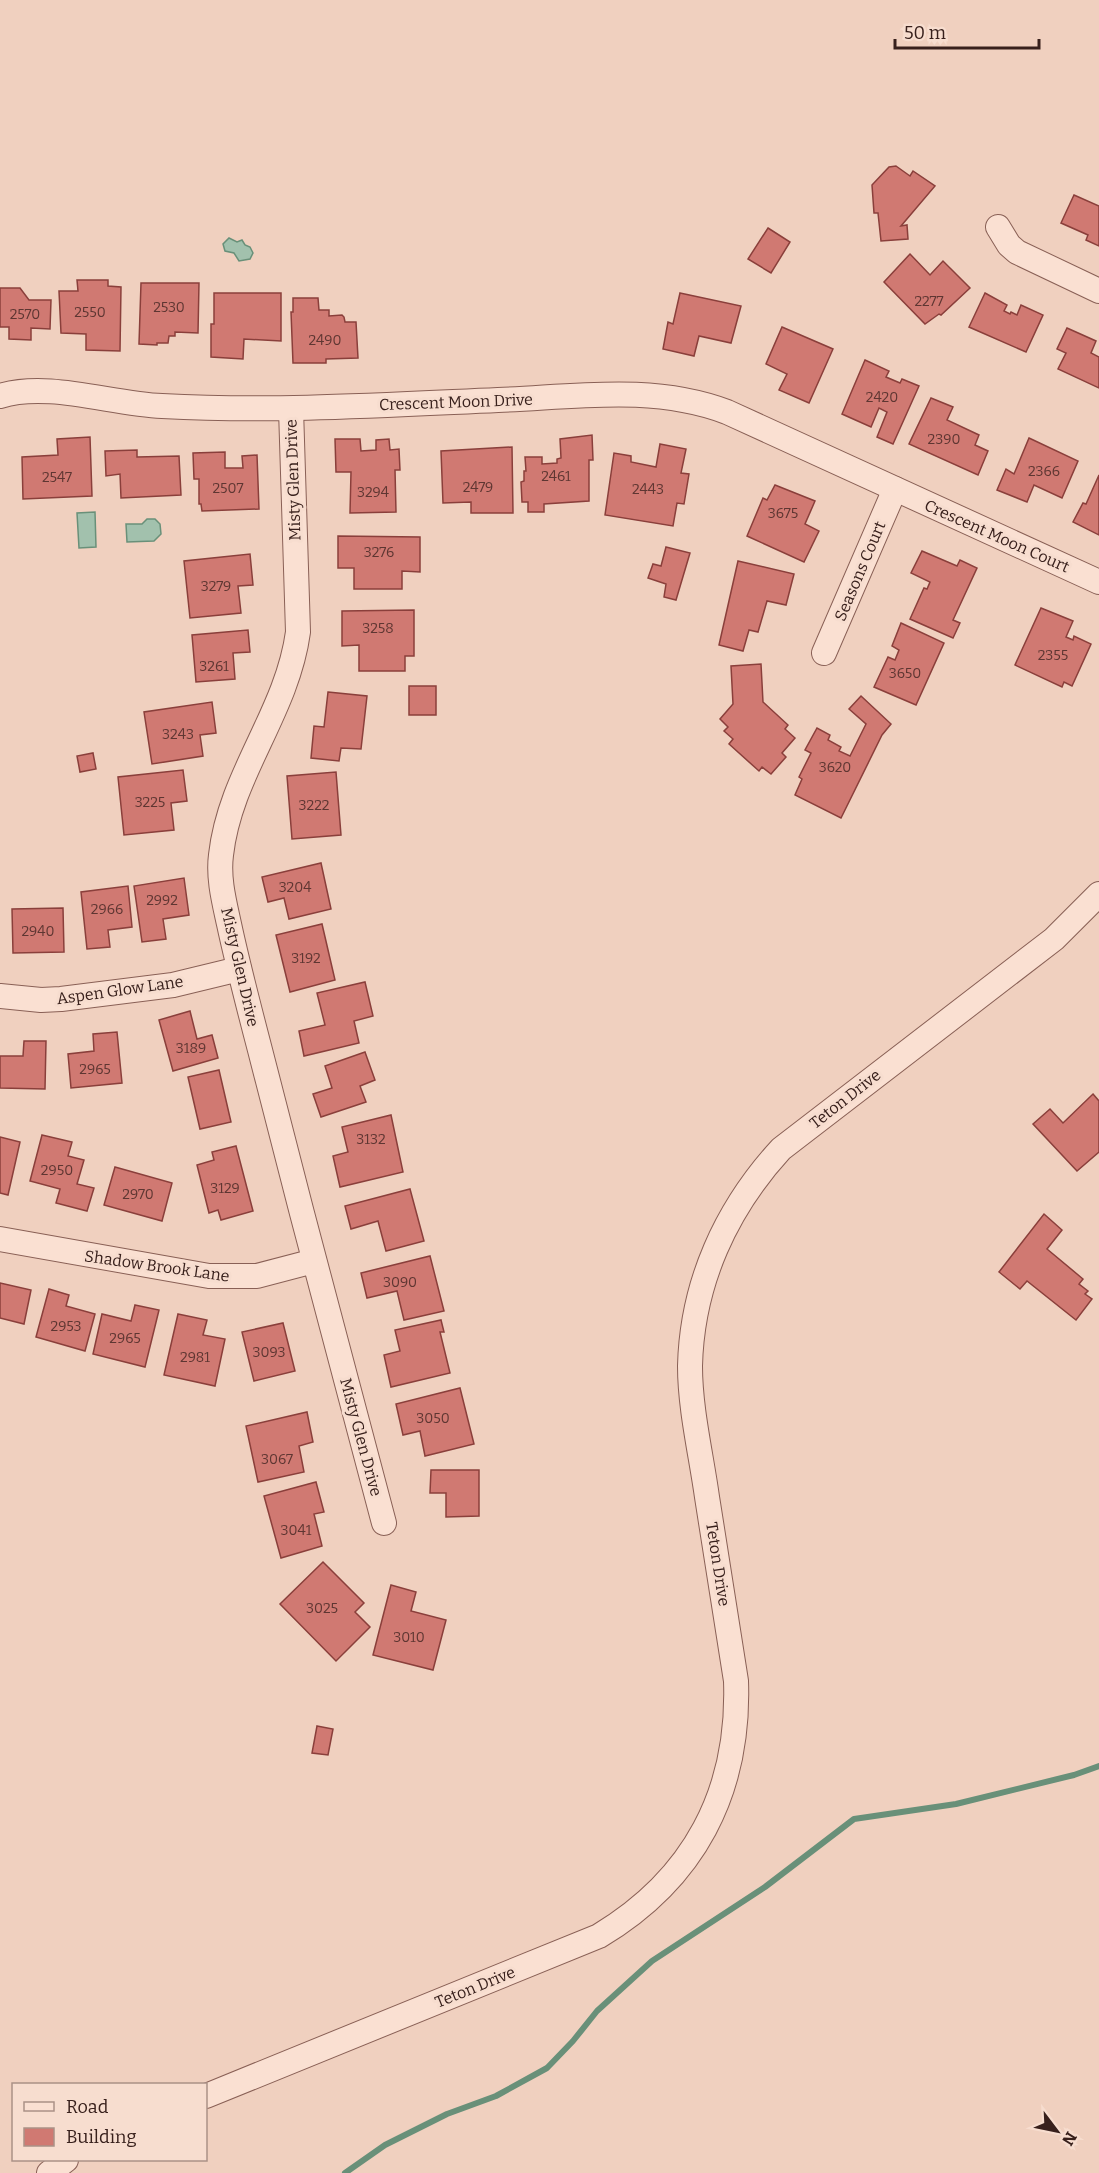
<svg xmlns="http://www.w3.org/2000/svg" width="1099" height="2173" font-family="Bitter,serif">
<rect width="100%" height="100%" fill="#f0d0bf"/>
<g fill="#a2c1ad" stroke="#699079" stroke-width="1.5">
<path d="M229 238 237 242 242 240 245 245 250 247 253 253 250 259 239 261 234 253 225 251 223 244Z"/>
<path d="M95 512 96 547 79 548 77 513Z"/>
<path d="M147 519H155L160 524 161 534 154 541 127 542 126 524H142Z"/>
</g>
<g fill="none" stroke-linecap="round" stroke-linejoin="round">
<path stroke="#699079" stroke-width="6" d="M345 2173 385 2145 447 2114 496 2096 547 2068 573 2041 597 2011 652 1961 765 1887 854 1819 956 1804 1074 1775 1099 1766"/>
</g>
<g fill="#d07972" stroke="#8a3f3b" stroke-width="1.5">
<path d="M896 166 910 176 913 171 935 186 901 226 907 225 908 239 881 241 878 213H874L872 185 889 167Z"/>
<path d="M1074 195 1099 206V246L1086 240 1088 235 1061 223Z"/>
<path d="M768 228 790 242 771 273 748 259Z"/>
<path d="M910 254 930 275 943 261 970 288 941 315 939 314 925 324 884 282Z"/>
<path d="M77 280H108V286L121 287 120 351 86 350V334L61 333 59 291H78Z"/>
<path d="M141 283H199L198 333 175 332V336H169L168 343H157V345L139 344Z"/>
<path d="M0 288H20L29 300H51L50 329 31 328V340L9 339V327H0Z"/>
<path d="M214 293H281V341L244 339 243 359 211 357V324H214Z"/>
<path d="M680 293 741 306 731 343 699 336 694 356 663 349 668 322 673 324Z"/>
<path d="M985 293 1007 305 1004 311 1010 314 1011 312 1017 315 1021 305 1043 315 1026 352 969 327Z"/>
<path d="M293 298H318L319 310H329V316L342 315 344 317 345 322H356L358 358 326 359V363H293L291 312H293Z"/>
<path d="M782 327 833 349 809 403 779 390 787 374 766 364Z"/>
<path d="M1067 328 1096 341 1091 353 1099 357V388L1058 369 1066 353 1057 349Z"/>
<path d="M865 360 889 371 886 377 900 383 902 379 919 386 893 444 877 437 887 412 879 408 871 427 842 414Z"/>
<path d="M931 398 953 407 947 420 979 435 975 445 988 451 978 475 909 444Z"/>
<path d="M592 435 593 460H589V501L544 504V512H528V502H522L521 482 524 481V471H526L525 457H542V464L557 463V459L561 458 560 439Z"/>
<path d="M90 437 92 496 23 499 22 457 58 455 57 439Z"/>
<path d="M1029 438 1078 461 1062 498 1034 485 1027 502 997 490 1006 469 1014 474Z"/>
<path d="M335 439H360L361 451 376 450V440L389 439 390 450 399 449 400 470H395L396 512 350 513 351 472H336Z"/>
<path d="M660 444 686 449 681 473 689 474 684 504 677 503 673 526 605 515 614 453 631 456V462L656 467Z"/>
<path d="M512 447 513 513H471V502L443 503 441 451Z"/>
<path d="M137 450V457L179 456 181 495 121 498 120 474 106 476 105 451Z"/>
<path d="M225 452V468H243L242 456 257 455 259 509 202 511 201 504H199V479H194L193 453Z"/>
<path d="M1099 475V535L1073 522 1083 503 1086 504Z"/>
<path d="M775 485 815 501 805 524 819 531 804 562 747 536 763 498 767 500Z"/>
<path d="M338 536 420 537V572L402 571V589H354V568H338Z"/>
<path d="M666 547 690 553 676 600 664 597 666 584 648 578 653 564 661 566Z"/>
<path d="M922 551 957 566 960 560 977 568 953 620 960 623 953 638 910 619 924 588 927 589 930 582 911 573Z"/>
<path d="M250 554 253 585 238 586 241 613 190 618 184 561Z"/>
<path d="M738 561 794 574 786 605 767 601 758 632 749 630 743 651 719 645Z"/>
<path d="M1041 608 1073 621 1066 637 1073 640 1074 636 1091 644 1072 686 1064 682 1062 687 1015 665Z"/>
<path d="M414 610V656H405V671H359V645L342 646V611Z"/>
<path d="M901 623 944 643 916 705 874 687 888 657 895 660 899 650 892 646Z"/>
<path d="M248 630 250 652 233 653 235 679 196 682 192 635Z"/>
<path d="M761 664 763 702 788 725 785 729 795 738 782 753 786 757 771 774 762 767 759 771 729 744 733 739 724 731 728 727 720 719 733 704 731 666Z"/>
<rect x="409" y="686" width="27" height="29"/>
<path d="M328 692 367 696 361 749 341 748 339 761 311 758 314 726 324 727Z"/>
<path d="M861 696 891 724 882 735 841 818 795 795 802 779 799 777 811 753 805 750 817 728 830 735 828 740 841 747 839 751 850 756 866 724 849 709Z"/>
<path d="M212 702 216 733 200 735 203 756 152 764 144 712Z"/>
<path d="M93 753 96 769 80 772 77 756Z"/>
<path d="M183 770 187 801 171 803 174 830 124 835 118 777Z"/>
<path d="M336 772 341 835 292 839 287 776Z"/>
<path d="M321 863 331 909 289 919 284 898 268 902 262 877Z"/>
<path d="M184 878 189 915 163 919 166 939 142 942 134 886Z"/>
<path d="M128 886 132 927 108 930 110 947 87 949 81 892Z"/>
<path d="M63 908 64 952 13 953 12 909Z"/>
<path d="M322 924 335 980 290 992 276 935Z"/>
<path d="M365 982 373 1016 354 1021 359 1043 304 1056 299 1031 325 1025 317 993Z"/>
<path d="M190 1011 197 1039 212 1035 218 1058 173 1071 159 1020Z"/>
<path d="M117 1032 122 1083 71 1088 68 1054 94 1051 93 1034Z"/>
<path d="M24 1041H46L45 1089 0 1088V1056H23Z"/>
<path d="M365 1052 375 1080 360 1086 366 1102 321 1117 313 1094 332 1088 325 1066Z"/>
<path d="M219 1070 231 1122 200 1129 188 1077Z"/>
<path d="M1093 1094 1099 1101V1152L1077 1171 1033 1124 1050 1109 1063 1123Z"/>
<path d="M391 1115 403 1172 340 1187 333 1156 348 1152 342 1127Z"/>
<path d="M42 1135 72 1142 68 1156 84 1160 77 1184 94 1188 87 1211 56 1203 60 1189 30 1181Z"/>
<path d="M0 1137 20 1142 8 1195 0 1193Z"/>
<path d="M236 1146 253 1211 221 1220 218 1210 209 1213 197 1165 214 1160 212 1152Z"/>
<path d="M115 1167 172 1183 162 1221 104 1205Z"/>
<path d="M410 1189 424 1241 386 1251 378 1221 351 1229 345 1206Z"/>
<path d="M1044 1214 1062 1230 1047 1249 1083 1279 1079 1284 1088 1291 1085 1294 1092 1299 1076 1320 1027 1281 1020 1289 999 1272Z"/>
<path d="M430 1256 444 1311 404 1320 397 1291 367 1298 361 1273Z"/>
<path d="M0 1283 31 1290 24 1324 0 1318Z"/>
<path d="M49 1289 69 1295 66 1306 95 1314 85 1351 36 1337Z"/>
<path d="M135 1305 159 1310 145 1367 93 1354 102 1314 131 1321Z"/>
<path d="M178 1314 207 1320 203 1335 225 1339 215 1386 164 1375Z"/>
<path d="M441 1320 444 1332H440L450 1373 391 1387 384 1355 400 1351 395 1330Z"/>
<path d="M283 1323 295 1371 254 1381 242 1332Z"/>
<path d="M460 1388 474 1444 425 1456 420 1431 403 1435 396 1404Z"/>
<path d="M307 1412 313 1442 299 1446 304 1472 258 1482 246 1426Z"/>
<path d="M431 1470H479V1516L446 1517V1493H430Z"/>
<path d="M316 1482 324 1512 314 1514 322 1546 281 1558 264 1496Z"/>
<path d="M323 1562 364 1603 355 1612 370 1627 336 1661 280 1604Z"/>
<path d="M391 1585 416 1592 411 1611 446 1620 433 1670 373 1655Z"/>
<path d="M317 1726 333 1729 328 1755 312 1753Z"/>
</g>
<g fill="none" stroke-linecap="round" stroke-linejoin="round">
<defs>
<g id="minor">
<path d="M998 227 1009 245 1017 252 1099 291"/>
<path d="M0 396C48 381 111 404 162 406 274 412 386 405 498 400 575 397 653 384 727 412L1099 582"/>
<path d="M291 409 298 632C287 713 230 774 221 855 218 878 224 901 229 924 238 966 249 1008 260 1050 300 1208 342 1366 384 1523"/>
<path d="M824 653 895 489"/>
<path d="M0 996 41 1000 61 999 173 985 239 969"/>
<path d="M0 1239 209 1276H257L314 1261"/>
<path d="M206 2096 599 1936C694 1879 740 1792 736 1681 726 1620 717 1558 707 1497 701 1454 690 1409 690 1366 692 1283 726 1209 781 1149L1054 939 1099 894"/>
<path d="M49 2173 66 2160"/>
</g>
</defs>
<use href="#minor" stroke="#896056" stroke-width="26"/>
<use href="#minor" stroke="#fae0d2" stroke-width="24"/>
</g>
<g text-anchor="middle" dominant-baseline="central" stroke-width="6" stroke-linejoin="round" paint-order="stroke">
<g font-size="14" fill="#5e3632">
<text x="929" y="301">2277</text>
<text x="169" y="307">2530</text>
<text x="90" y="312">2550</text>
<text x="25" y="314">2570</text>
<text x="325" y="340">2490</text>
<text x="882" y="397">2420</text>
<text x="944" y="439">2390</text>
<text x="1044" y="471">2366</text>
<text x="556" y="476">2461</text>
<text x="57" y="477">2547</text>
<text x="478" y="487">2479</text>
<text x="228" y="488">2507</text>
<text x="648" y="489">2443</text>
<text x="373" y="492">3294</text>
<text x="783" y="513">3675</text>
<text x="379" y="552">3276</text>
<text x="216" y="586">3279</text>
<text x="378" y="628">3258</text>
<text x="1053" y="655">2355</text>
<text x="214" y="666">3261</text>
<text x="905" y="673">3650</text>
<text x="178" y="734">3243</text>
<text x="835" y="767">3620</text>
<text x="150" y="802">3225</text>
<text x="314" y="805">3222</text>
<text x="295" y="887">3204</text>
<text x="162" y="900">2992</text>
<text x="107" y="909">2966</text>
<text x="38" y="931">2940</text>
<text x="306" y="958">3192</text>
<text x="191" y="1048">3189</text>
<text x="95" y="1069">2965</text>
<text x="371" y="1139">3132</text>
<text x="57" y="1170">2950</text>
<text x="225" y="1188">3129</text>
<text x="138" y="1194">2970</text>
<text x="400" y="1282">3090</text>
<text x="66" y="1326">2953</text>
<text x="125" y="1338">2965</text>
<text x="269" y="1352">3093</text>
<text x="195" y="1357">2981</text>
<text x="433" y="1418">3050</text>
<text x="277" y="1459">3067</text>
<text x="296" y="1530">3041</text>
<text x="322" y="1608">3025</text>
<text x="409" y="1637">3010</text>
</g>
<g font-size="16" fill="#38201c" stroke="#f7ddcf">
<text transform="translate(456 402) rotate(-2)">Crescent Moon Drive</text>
<text transform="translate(293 480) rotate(-92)">Misty Glen Drive</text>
<text transform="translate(997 536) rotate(24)">Crescent Moon Court</text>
<text transform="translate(860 571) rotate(-67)">Seasons Court</text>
<text transform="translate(240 967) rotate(77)">Misty Glen Drive</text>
<text transform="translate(120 990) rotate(-8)">Aspen Glow Lane</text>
<text transform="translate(845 1099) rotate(-38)">Teton Drive</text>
<text transform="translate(157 1266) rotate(8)">Shadow Brook Lane</text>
<text transform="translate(361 1437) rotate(75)">Misty Glen Drive</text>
<text transform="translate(718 1564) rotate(81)">Teton Drive</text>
<text transform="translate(475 1987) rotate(-22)">Teton Drive</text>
</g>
</g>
<rect x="12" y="2083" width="195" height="78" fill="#f7ddcf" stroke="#ab9187" stroke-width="1.5"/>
<rect x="24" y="2102" width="30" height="9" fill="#fae0d2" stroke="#ab9187" stroke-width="1.5"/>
<text x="66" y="2113" font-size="18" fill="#38201c">Road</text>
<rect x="24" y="2128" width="30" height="18" fill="#d07972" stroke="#ab9187" stroke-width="1.5"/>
<text x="66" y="2143" font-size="18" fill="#38201c">Building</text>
<g transform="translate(1057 2131) rotate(122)" stroke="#f7ddcf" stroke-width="4.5" paint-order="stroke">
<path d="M0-4.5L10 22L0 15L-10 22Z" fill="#38201c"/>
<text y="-9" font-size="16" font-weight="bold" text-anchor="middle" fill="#38201c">N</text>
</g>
<path d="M895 39v9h144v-9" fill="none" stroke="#38201c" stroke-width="3"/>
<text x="904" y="39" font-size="18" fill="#38201c" stroke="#f7ddcf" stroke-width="4.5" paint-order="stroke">50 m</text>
</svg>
